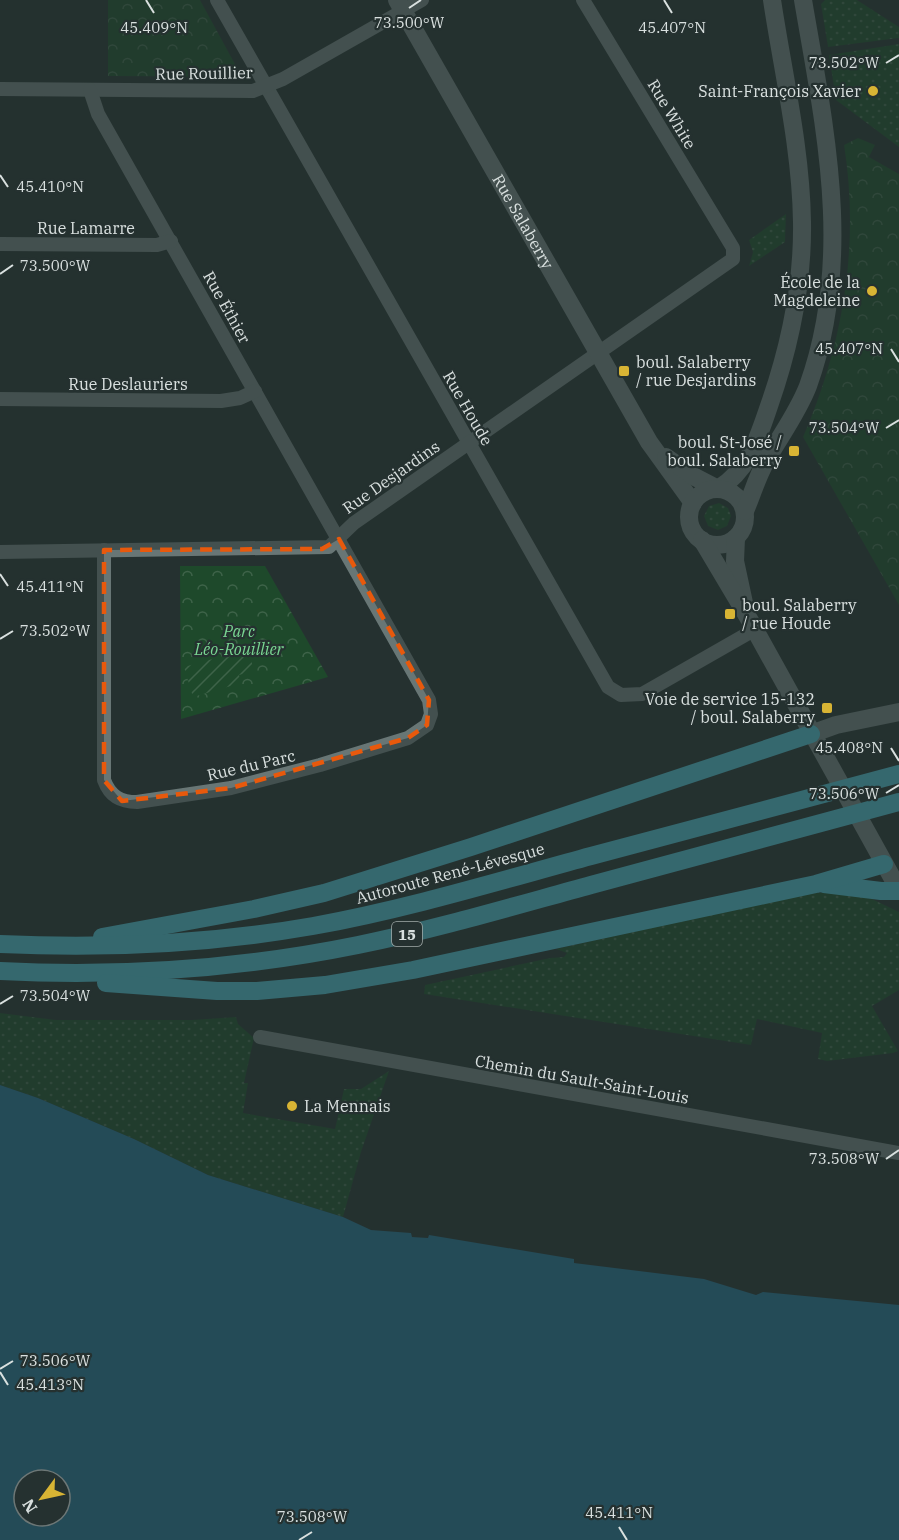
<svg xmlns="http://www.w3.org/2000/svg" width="899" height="1540" font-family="'IBM Plex Serif',serif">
<defs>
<pattern id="grass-dots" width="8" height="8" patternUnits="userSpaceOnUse" patternTransform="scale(1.5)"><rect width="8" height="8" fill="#1e492b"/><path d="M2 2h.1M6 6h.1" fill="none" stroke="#3e6349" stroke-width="1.8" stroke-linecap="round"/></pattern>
<pattern id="park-crowns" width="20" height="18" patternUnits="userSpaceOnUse" patternTransform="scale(1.5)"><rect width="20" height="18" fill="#1e492b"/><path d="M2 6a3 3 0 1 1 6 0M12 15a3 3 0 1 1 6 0" fill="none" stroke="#3e6349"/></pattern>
<pattern id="garden-furrows" width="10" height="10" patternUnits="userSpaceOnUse" patternTransform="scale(1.5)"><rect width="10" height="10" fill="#1e492b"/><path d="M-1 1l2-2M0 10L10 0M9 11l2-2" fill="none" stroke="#3e6349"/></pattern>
</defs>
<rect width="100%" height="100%" fill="#253130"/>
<g fill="url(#grass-dots)">
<path d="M825 0H857L899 27V38L828 47 821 4Z"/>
<path d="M899 44V147L836 100 829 55Z"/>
<path d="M786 214 785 242 749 266 753 252 749 240Z"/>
<path d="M719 503 728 508 731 516 727 526 718 530 708 526 704 516 709 506Z"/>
<path d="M831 892 872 899 899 912V990L872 1006 898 1051 893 1053 827 1061 818 1059 822 1033 757 1019 751 1045 424 994 425 985 550 958 564 957 567 953 556 949 804 894Z"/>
<path d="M0 1013 56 1020H192L236 1017 238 1024 254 1038 244 1083H248L243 1113 335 1129 344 1089H361L389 1071 361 1152 343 1217 208 1175 134 1139 38 1098 0 1085Z"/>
</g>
<g fill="url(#park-crowns)">
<path d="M108 0H200L241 75 239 77 108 76Z"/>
<path d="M858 138 875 145 869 157 899 174V605L803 437C843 345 860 245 844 145Z"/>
<path d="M180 566H265L328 677 181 719Z"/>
</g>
<path fill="url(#garden-furrows)" d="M248 649 254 671 239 675 241 683 193 697 184 667Z"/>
<path fill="#256a87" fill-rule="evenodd" d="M0 1085 38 1098 134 1139 208 1175 343 1217 371 1230 411 1233 412 1237 428 1238 429 1235 574 1259V1263L704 1279 756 1295 763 1292 899 1305V1540H0ZM24 1480H60V1516H24Z"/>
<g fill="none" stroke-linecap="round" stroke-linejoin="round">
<g stroke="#687675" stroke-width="14">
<path d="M217 0 608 687 621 695 642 694 754 630"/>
<path d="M0 89 253 91 283 79 422 0"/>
<path d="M90 90 98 114 429 700 431 714 427 725 408 738 320 765 231 788 137 802C120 802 110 796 104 780V550"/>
<path d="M0 244 157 245 171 241"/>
<path d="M0 399 221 401 240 398 255 391"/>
<path d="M0 552 329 547 354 523 733 259V248L583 0"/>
<path d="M260 1037 899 1153"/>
</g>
<g stroke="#687675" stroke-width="18">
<path id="s1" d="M397 0 649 442 693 503"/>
<path d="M666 457 693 476 718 489"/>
<path d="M718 489C749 470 758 438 769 406 790 346 803 285 802 222 801 148 783 73 772 0"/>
<circle cx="717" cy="517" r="28"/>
<path d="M745 511C752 495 757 477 766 461 780 436 797 414 808 386 854 258 825 129 803 0"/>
<path d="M736 538 735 561 744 603"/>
<path d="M702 540 749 619 899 890"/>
<path d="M811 734 836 725 899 712"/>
</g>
<g stroke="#49abbb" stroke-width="18">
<path d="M824 884 881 891H899"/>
<path d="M102 937 254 909 324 893 471 847 811 734"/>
<path d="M0 944C105 949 210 944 313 926 407 909 499 881 591 856 693 829 796 802 899 774"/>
<path d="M0 971C120 977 240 969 358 945 437 929 514 906 591 885 694 857 796 830 899 802"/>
<path d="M106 983 217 991H257L325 985 413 970 816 884 884 864"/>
</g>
</g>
<path d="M0 0H899V1540H0ZM339 539 429 700 427 725 408 738 231 788 122 801 104 780V550L322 549Z" fill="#253130" fill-opacity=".55" fill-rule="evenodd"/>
<path fill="none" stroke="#e8590c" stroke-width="4.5" stroke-dasharray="12 8" stroke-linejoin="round" d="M339 539 429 700 427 725 408 738 231 788 122 801 104 780V550L322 549Z"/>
<path fill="none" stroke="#d9e0df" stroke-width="2" d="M146 0 154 13M664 0 672 13M409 8 421 0M886 63 899 55M0 175 8 187M0 274 13 265M891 349 899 362M886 428 899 420M0 574 8 586M0 639 13 631M891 748 899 761M886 793 899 785M0 1004 13 996M886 1159 899 1150M0 1369 13 1361M0 1372 8 1385M619 1527 627 1540M299 1540 312 1532"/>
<g fill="#d8b434" stroke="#253130" stroke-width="2">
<circle cx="873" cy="91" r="6"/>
<circle cx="872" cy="291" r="6"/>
<rect x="618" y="365" width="12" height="12" rx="3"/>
<rect x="788" y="445" width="12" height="12" rx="3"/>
<rect x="724" y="608" width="12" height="12" rx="3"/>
<rect x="821" y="702" width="12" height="12" rx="3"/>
<circle cx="292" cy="1106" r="6"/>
</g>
<g text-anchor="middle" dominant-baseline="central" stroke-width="4.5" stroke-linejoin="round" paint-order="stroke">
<rect fill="#253130" stroke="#a3acaa" stroke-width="1.5" x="392" y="922" width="30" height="24" rx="4.5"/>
<g font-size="15" font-weight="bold" fill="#d9e0df">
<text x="407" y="934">15</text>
</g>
<g font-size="16" fill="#d9e0df" stroke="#253130">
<text transform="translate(204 73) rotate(-1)">Rue Rouillier</text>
<text transform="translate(672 114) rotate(59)">Rue White</text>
<text stroke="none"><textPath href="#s1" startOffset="255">Rue Salaberry</textPath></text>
<text x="86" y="228">Rue Lamarre</text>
<text transform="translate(227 307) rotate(61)">Rue Éthier</text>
<text x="128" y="384">Rue Deslauriers</text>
<text transform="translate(468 408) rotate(60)">Rue Houde</text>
<text transform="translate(391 477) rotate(-35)">Rue Desjardins</text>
<text transform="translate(251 765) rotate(-13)">Rue du Parc</text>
<text transform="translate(450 873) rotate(-15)">Autoroute René-Lévesque</text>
<text transform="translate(582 1079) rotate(10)">Chemin du Sault-Saint-Louis</text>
</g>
<g font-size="16" fill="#d9e0df" stroke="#253130" text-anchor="end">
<text x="861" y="91">Saint-François Xavier</text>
<text x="860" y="282">École de la<tspan x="860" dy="18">Magdeleine</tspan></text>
<text x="636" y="362" text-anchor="start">boul. Salaberry<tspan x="636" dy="18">/ rue Desjardins</tspan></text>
<text x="782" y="442">boul. St-José /<tspan x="782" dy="18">boul. Salaberry</tspan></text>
<text x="742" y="605" text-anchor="start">boul. Salaberry<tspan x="742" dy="18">/ rue Houde</tspan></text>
<text x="815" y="699">Voie de service 15-132<tspan x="815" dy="18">/ boul. Salaberry</tspan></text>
<text x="304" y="1106" text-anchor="start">La Mennais</text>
</g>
<g font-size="16" font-style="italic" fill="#79d692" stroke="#253130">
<text x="239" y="631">Parc<tspan x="239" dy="18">Léo-Rouillier</tspan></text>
</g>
</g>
<g font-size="15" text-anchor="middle" fill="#d9e0df" stroke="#253130" stroke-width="4.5" stroke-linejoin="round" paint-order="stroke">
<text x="409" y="28">73.500°W</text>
<text x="154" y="33">45.409°N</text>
<text x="672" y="33">45.407°N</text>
<text x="844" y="68">73.502°W</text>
<text x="50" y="192">45.410°N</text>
<text x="55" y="271">73.500°W</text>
<text x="849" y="354">45.407°N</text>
<text x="844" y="433">73.504°W</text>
<text x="50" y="592">45.411°N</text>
<text x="55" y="636">73.502°W</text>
<text x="849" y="753">45.408°N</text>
<text x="844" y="799">73.506°W</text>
<text x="55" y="1001">73.504°W</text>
<text x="844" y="1164">73.508°W</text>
<text x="55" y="1366">73.506°W</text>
<text x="50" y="1390">45.413°N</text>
<text x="619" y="1518">45.411°N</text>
<text x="312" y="1522">73.508°W</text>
</g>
<g transform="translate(42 1498) rotate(237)"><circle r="28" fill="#253130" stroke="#6d7776" stroke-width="1.5"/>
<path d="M0-4.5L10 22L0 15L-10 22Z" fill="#d8b434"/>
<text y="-9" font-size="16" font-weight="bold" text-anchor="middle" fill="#d9e0df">N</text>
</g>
</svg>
